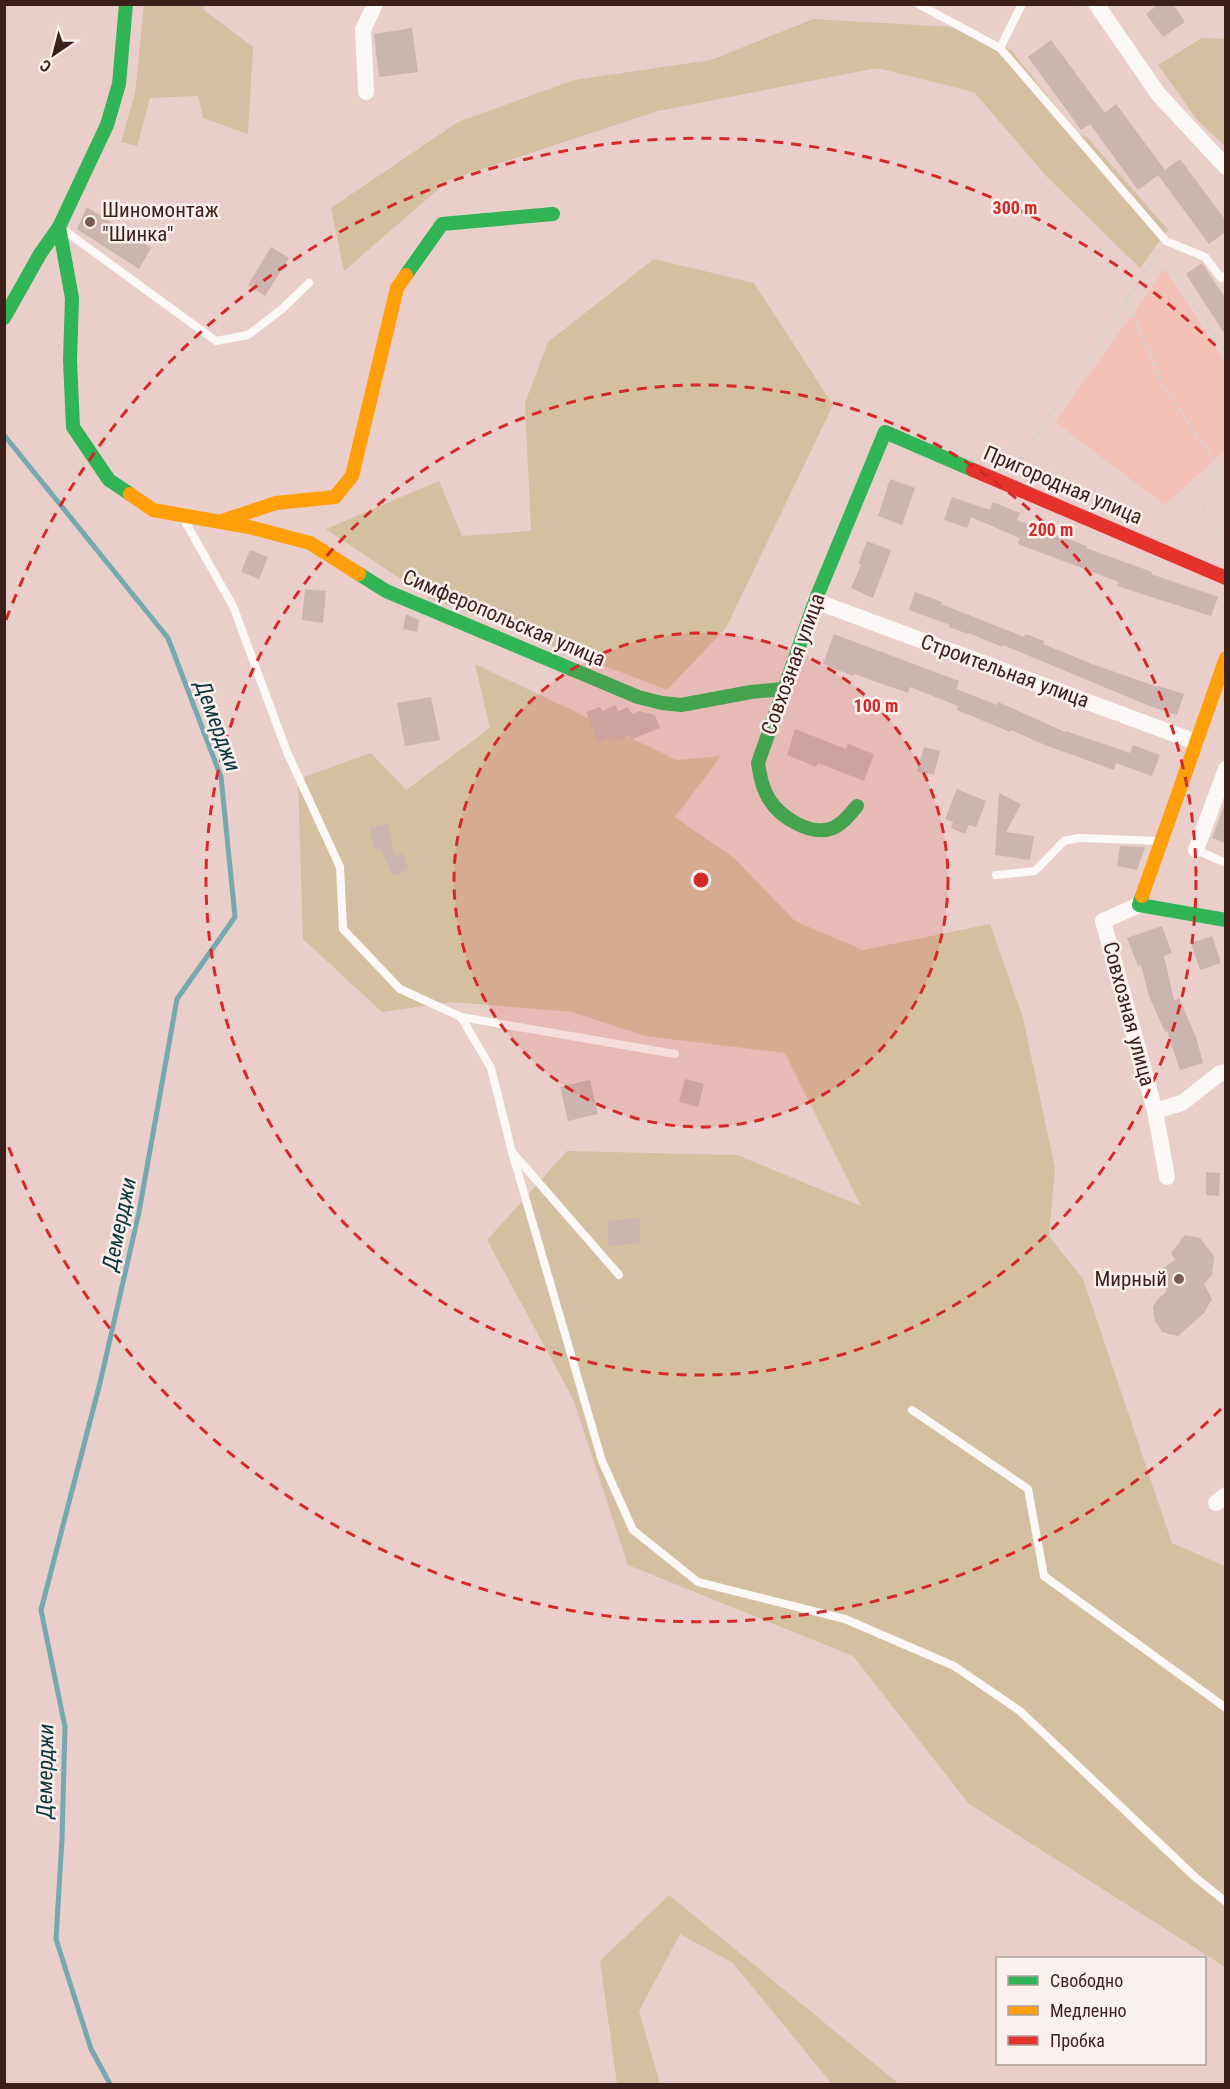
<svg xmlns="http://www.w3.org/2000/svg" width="1230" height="2089" font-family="'Roboto Condensed',sans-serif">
<rect width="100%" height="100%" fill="#e9cec9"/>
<path fill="#f4c1b7" d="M1165 269 1226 364 1225 450 1165 505 1055 422Z"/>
<g fill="#d5bfa1">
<path d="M144 5H203L204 10 253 47 248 134 203 118 198 96 150 98 137 146 121 142 135 93Z"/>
<path d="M813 19 955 27 1011 50 1078 134 1087 137 1168 230 1140 268 1048 178 974 92 877 68 658 111 449 180 344 271 331 208 458 122 574 80 711 60Z"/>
<path d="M1202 38 1225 39V146L1199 122 1158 65Z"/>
<path d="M654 259 754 283 833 405 726 628 667 690 429 598 326 529 439 481 462 536 531 531 525 403 548 342Z"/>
<path d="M475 664 677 760 721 756 675 817 734 858 795 921 863 950 990 924 1023 1018 1055 1168 1049 1236 1083 1279 1172 1543 1225 1566V1967L969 1804 853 1656 628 1565 573 1399 487 1240 567 1151 737 1155 861 1206 785 1053 645 1036 572 1012 452 1002 382 1012 303 939 298 779 371 753 406 790 490 728Z"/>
<path d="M669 1895 899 2084H832L733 1963 680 1934 639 2011 660 2084H617L600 1961Z"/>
</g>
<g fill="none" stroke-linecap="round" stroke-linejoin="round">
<path stroke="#76a8b1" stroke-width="5" d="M4 435 168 638 221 777 235 917 177 999 139 1212 100 1383 41 1610 65 1727 62 1839 56 1939 91 2049 110 2084"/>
</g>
<g fill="#ccb4af">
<path d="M1159 4H1173L1185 22 1163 37 1146 14Z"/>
<path d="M412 28 418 72 379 77 374 34Z"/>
<path d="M1051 40 1105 113 1116 104 1165 170 1138 190 1090 124 1081 130 1028 57Z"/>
<path d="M1180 159 1226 221V232L1209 244 1158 175Z"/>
<path d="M87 207 151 248 139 269 77 229Z"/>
<path d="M271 247 289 258 265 296 248 285Z"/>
<path d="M1202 263 1226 299V336L1186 274Z"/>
<path d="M890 479 915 488 902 525 878 516Z"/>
<path d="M952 497 990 510 993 502 1020 513 1017 520 1087 546 1086 548 1152 572 1151 574 1218 597 1211 616 1117 586 1119 582 1018 544 1020 538 971 517 967 528 944 520Z"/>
<path d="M867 541 891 550 873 598 851 588 861 565 858 564Z"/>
<path d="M250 550 268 557 259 579 241 572Z"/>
<path d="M305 589 326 591 323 623 302 620Z"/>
<path d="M915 592 942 602 941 604 1024 637 1026 634 1044 641 1043 644 1092 664 1158 687V686L1184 694 1177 715 1152 707 1003 645 1002 647 969 633 968 634 949 627 950 625 909 610Z"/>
<path d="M406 614 419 620 417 632 403 629Z"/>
<path d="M834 634 959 681 956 689 997 705 998 702 1065 732 1066 731 1130 753 1133 745 1160 755 1152 776 1116 763 1114 770 1045 745 1011 730 1010 732 957 710 958 706 910 687 908 693 854 674 853 676 823 664Z"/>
<path d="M431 697 440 740 405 746 397 703Z"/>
<path d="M616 705 618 711 628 707 632 714 640 711 655 715 660 728 632 739 629 736 616 741 614 736 598 743 586 712 600 707 602 711Z"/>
<path d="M795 729 846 749 848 744 874 754 864 781 818 763 816 767 787 755Z"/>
<path d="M924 747 940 751 934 775 917 771Z"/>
<path d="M957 789 986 801 976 827 969 825 965 834 951 828 953 822 945 819Z"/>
<path d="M999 793 1021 804 1006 832 1034 836 1030 860 995 855Z"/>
<path d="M1226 801V843L1212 838Z"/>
<path d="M388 824 394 857 403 853 409 869 393 876 381 849 374 850 370 828Z"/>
<path d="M1120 846 1145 847 1137 870 1117 866Z"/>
<path d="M1162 926 1172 953 1164 956 1174 1000 1179 998 1196 1037 1203 1063 1180 1070 1167 1031 1165 1032 1149 996 1141 965 1138 966 1127 938Z"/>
<path d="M1212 936 1221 963 1200 970 1191 943Z"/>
<path d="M685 1079 704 1084 698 1107 679 1102Z"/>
<path d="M590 1080 598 1114 568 1121 560 1087Z"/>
<path d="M1206 1172 1220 1173 1219 1196 1206 1195Z"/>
<path d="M639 1218 641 1243 609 1246 607 1221Z"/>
<path d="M1185 1235 1200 1238 1214 1256 1212 1275 1204 1284 1212 1299 1204 1313 1178 1336 1162 1332 1155 1321 1153 1307 1157 1300 1167 1291 1157 1280V1275L1160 1270 1175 1260 1171 1253Z"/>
</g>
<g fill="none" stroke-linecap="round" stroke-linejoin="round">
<g stroke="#dad1cf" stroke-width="3" stroke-dasharray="4.5 3" stroke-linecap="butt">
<path d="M1076 4 1080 11"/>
<path d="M1219 181 1226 189"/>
<path d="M1170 256 1175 276 1226 353"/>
<path d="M1127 300 1163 385 1221 471"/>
<path d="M1016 466 1160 250"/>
<path d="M1226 467 1203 485V507L1210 529 1226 536"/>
</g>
<g stroke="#fcf8f7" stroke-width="8">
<path d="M918 4 1000 48 1166 241 1205 257 1221 278 1226 275"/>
<path d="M1000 48 1022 4"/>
<path d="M65 231 216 341 248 335 282 309 309 283"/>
<path d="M183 518 233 606 287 752 340 867 343 929 400 989 461 1017 675 1054"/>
<path d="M1196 850 1226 863"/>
<path d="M996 875 1035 871 1064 841 1079 838 1161 841"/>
<path d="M461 1017 491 1068 512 1152 619 1275"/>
<path d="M512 1152 602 1461 633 1530 698 1582 845 1619 954 1666 1020 1711 1195 1877 1226 1902"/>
<path d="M912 1410 1028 1489 1044 1576 1226 1708"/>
</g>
<g stroke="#fcf8f7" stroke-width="16">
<path d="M1096 4 1159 95 1226 167"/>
<path d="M366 92 363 30 375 4"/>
<path d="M815 601 1196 742"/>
<path d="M1196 850 1226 769"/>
<path d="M1139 905 1103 921 1155 1111 1167 1177"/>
<path d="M1155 1111 1182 1103 1219 1074 1226 1072"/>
<path d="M1216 1503 1226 1495"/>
</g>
<g stroke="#30b455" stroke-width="14">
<path d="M59 227 72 298 70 360 73 427 109 480 130 494"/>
<path d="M406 275 442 224 553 214"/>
<path d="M4 318 40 254 59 227 107 125 119 84 126 4"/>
<path d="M359 574 386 591 638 697 662 703 681 705 751 692 782 689"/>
<path d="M857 806C850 814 843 824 833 828 811 837 780 817 769 799 762 788 760 775 758 763L815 601 885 432 973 470"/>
<path d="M1142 896 1139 905 1226 920"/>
</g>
<g stroke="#ff9f0a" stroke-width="14">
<path d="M130 494 153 510 249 527 310 543 359 574"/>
<path d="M222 521 276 503 335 497 352 476 397 288 406 275"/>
<path d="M1142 896 1226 658"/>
</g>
<path stroke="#e5322d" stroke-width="14" d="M973 470 1226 578"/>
</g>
<circle cx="701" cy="880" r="247" fill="#d62828" fill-opacity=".12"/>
<g fill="none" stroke="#d62828" stroke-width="3" stroke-dasharray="10 8">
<circle cx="701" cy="880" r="247"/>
<circle cx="701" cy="880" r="495"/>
<path d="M1221 1409A742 742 0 0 1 6 1140M6 620A742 742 0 0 1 1221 351"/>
</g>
<g fill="#795c57" stroke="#faf1ef" stroke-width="2">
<circle cx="90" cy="222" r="6"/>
<circle cx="1179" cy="1279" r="6"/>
</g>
<g text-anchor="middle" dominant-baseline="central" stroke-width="5" stroke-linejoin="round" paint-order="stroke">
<g font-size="21" fill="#3c1f19" stroke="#faf1ef" text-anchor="start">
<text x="102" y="210">Шиномонтаж<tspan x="102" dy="24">"Шинка"</tspan></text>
<text x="1167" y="1279" text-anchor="end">Мирный</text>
</g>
<g font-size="21" fill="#3c1f19" stroke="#faf1ef">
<text transform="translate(1063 485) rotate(23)">Пригородная улица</text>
<text transform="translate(504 618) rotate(23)">Симферопольская улица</text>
<text transform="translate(793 664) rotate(-70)">Совхозная улица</text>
<text transform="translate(1005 671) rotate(20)">Строительная улица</text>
<text transform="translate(1129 1014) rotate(75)">Совхозная улица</text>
</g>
<g font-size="22" font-style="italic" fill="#0d363d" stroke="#faf1ef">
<text transform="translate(218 726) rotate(70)">Демерджи</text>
<text transform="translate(119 1224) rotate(-78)">Демерджи</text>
<text transform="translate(45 1771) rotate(-89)">Демерджи</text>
</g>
</g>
<circle cx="701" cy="880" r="9" fill="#d62828" stroke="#faf1ef" stroke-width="3"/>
<g font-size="18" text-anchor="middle" font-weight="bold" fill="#d62828" stroke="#faf1ef" stroke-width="5" stroke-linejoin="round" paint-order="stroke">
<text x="1015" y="214">300 m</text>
<text x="1051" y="536">200 m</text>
<text x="876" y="712">100 m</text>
</g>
<rect width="1230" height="2089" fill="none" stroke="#3c1f19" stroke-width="12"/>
<rect x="996" y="1957" width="210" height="108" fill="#faf1ef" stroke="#ae9d99" stroke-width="1.5"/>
<rect x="1008" y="1976" width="30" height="9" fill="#30b455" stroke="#ae9d99" stroke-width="1.5"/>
<text x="1050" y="1987" font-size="18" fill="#3c1f19">Свободно</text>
<rect x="1008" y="2006" width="30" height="9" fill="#ff9f0a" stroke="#ae9d99" stroke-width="1.5"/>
<text x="1050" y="2017" font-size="18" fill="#3c1f19">Медленно</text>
<rect x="1008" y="2036" width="30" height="9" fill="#e5322d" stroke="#ae9d99" stroke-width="1.5"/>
<text x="1050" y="2047" font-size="18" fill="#3c1f19">Пробка</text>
<g transform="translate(54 54) rotate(215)" stroke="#faf1ef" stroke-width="4.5" paint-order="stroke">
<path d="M0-4.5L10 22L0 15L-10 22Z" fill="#3c1f19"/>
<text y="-9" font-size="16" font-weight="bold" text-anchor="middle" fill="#3c1f19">С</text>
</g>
</svg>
